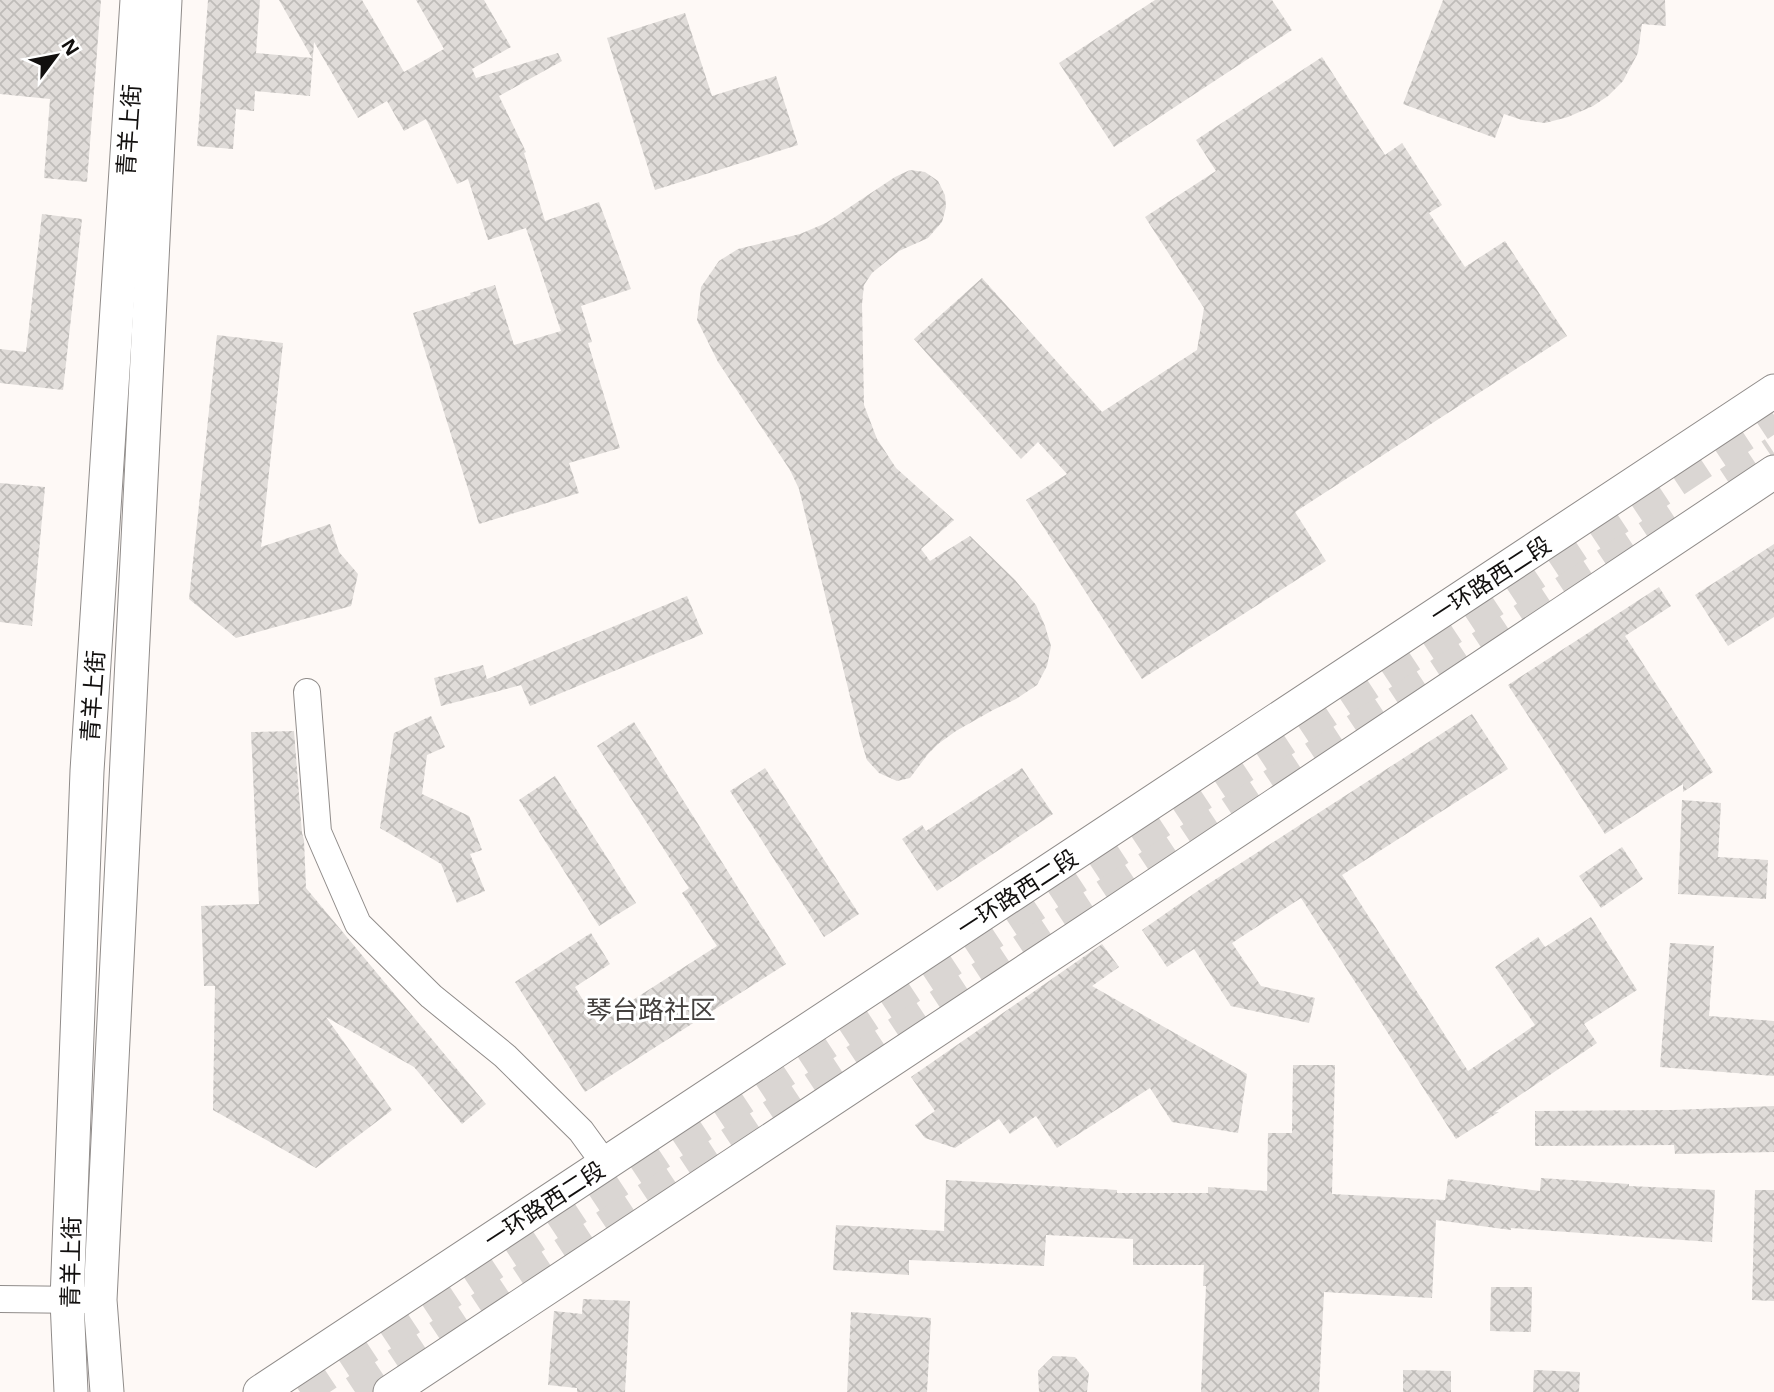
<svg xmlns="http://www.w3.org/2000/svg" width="1774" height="1392" font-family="'Open Sans','Noto Sans SC',sans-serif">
<defs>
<pattern id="building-cross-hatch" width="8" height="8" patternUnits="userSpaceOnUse" patternTransform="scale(1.75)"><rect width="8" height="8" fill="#e0dcd9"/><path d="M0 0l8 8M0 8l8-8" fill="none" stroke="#bfbcb9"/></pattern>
</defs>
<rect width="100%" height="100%" fill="#fef9f6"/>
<g fill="url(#building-cross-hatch)">
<path d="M0 0H101L87 182 44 178 50 99 0 94Z"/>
<path d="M208 0H260L256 53 312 58 279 0H362L404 72 444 49 416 0H484L511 47 472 69 476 78 558 53 562 61 499 96 526 152 524 153 545 221 599 202 631 289 581 306 592 342 588 343 620 448 569 463 579 493 479 524 413 313 471 295 470 293 495 285 514 345 561 331 526 228 488 240 468 179 457 184 426 119 404 131 387 101 358 118 314 42 310 96 255 91 254 111 236 109 233 149 197 146Z"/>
<path d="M1155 0H1272L1292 30 1114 147 1059 63Z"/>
<path d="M1443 0H1665L1666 26 1642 24 1638 53 1623 81 1608 96 1593 106 1568 117 1545 123 1522 120 1504 114 1495 138 1403 104Z"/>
<path d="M685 13 712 96 776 76 798 145 655 190 607 38Z"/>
<path d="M1322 57 1385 155 1402 143 1442 205 1429 213 1465 267 1505 241 1567 336 1295 512 1326 561 1142 679 1026 500 1067 474 1038 442 1021 459 914 339 982 278 1102 412 1197 350 1204 308 1145 217 1216 171 1196 140Z"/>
<path d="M910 170 925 172 938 181 945 195 946 207 942 222 928 238 899 251 872 273 864 285 862 304 864 405 877 439 896 468 954 520 921 549 930 561 970 536 1015 580 1036 605 1045 626 1051 646 1047 666 1037 685 1016 699 993 710 956 731 938 744 928 754 910 778 897 781 879 773 867 760 861 741 799 489 790 470 718 362 697 320 701 287 719 261 738 249 800 234 826 223 895 177Z"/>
<path d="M42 214 82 219 63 390 0 383V349L26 352Z"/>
<path d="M217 335 283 343 261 547 330 524 339 552 358 574 351 606 236 638 189 599Z"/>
<path d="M0 483 45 487 32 626 0 622Z"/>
<path d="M1774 544V617L1728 646 1695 595Z"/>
<path d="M1659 587 1671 606 1625 636 1713 772 1683 792V784L1605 834 1508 685Z"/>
<path d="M687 596 703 634 530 706 521 685 441 706 434 678 483 665 487 679Z"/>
<path d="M1472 714 1508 769 1342 875 1468 1071 1535 1025 1495 967 1538 937 1545 947 1591 917 1637 990 1584 1024 1597 1043 1495 1112H1499L1456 1139 1301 898 1232 943 1261 986 1315 998 1309 1023 1231 1006 1194 949 1167 967 1142 930 1202 888Z"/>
<path d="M431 716 445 747 427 755 422 794 469 816 482 850 470 854 485 891 457 903 441 864 380 828 394 733Z"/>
<path d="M634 722 786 964 585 1092 515 982 591 933 610 964 575 987 597 1023 717 946 682 893 689 888 597 746Z"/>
<path d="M294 731 302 833 304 840 306 888 486 1104 462 1124 414 1067 326 1017 392 1110 316 1168 213 1110 215 986H204L201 906 259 904 251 732Z"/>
<path d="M765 768 859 914 824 937 730 791Z"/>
<path d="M1022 768 1053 814 937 891 902 839 922 825 926 831Z"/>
<path d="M555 776 636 903 599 926 519 800Z"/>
<path d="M1682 800 1721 803 1718 857 1768 860 1766 899 1678 894Z"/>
<path d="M1622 847 1643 879 1601 908 1579 876Z"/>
<path d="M1670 943 1714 946 1709 1016 1774 1021V1076L1660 1067Z"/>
<path d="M1102 944 1119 967 1092 986 1247 1074 1238 1133 1172 1122 1150 1088 1057 1148 1036 1116 1010 1134 999 1119 955 1148 925 1138 915 1125 935 1111 911 1077Z"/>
<path d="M1293 1065H1335L1332 1194 1445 1200 1448 1179 1540 1191 1541 1178 1629 1184V1186L1715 1190 1712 1242 1511 1228V1230L1436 1220 1432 1298 1324 1292 1319 1392H1201L1206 1286H1203L1204 1265H1133V1239L1046 1235 1044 1266 909 1260V1275L833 1270 836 1225 944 1231 946 1180 1117 1190V1193H1208V1187L1267 1191 1268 1133H1292Z"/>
<path d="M1774 1106V1152L1675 1154 1674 1145 1535 1146V1111L1674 1110Z"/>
<path d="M1755 1190H1774V1301L1752 1300Z"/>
<path d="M1491 1287H1532L1531 1332 1490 1331Z"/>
<path d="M583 1299 630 1301 625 1392H577V1388L548 1385 554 1311 582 1314Z"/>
<path d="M851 1312 931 1318 927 1392H847Z"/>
<path d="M1053 1356 1075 1357 1089 1373 1087 1392H1039L1038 1371Z"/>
<path d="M1403 1370 1451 1371V1392H1403Z"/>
<path d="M1534 1370 1580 1372 1579 1392H1533Z"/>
</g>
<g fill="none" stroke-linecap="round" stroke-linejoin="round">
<g stroke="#dad6d3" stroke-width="33" stroke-dasharray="33 17" stroke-linecap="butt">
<path d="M1729 483 1774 453"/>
<path d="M300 1392 1774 415"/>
<path d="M355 1392 1687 511"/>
</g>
<defs>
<g id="minor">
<path d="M307 692 318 832 358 924 431 996 505 1056 581 1131 605 1164"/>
<path d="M0 1299 84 1300"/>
</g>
<g id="major">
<path d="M71 1392 67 1300 87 771 137 0"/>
<path d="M107 1392 100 1300 165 0"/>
<path d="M260 1392 1774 391"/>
<path d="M390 1392 1112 914 1774 472"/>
</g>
</defs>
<use href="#minor" stroke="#908c8a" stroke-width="28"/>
<use href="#major" stroke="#908c8a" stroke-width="35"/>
<use href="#minor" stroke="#fff" stroke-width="26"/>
<use href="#major" stroke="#fff" stroke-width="33"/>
</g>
<g text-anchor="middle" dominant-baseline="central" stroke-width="6" stroke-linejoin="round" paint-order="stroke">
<g font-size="23" fill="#110f0e" stroke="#fff">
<text transform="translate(128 130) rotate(-86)">青羊上街</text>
<text transform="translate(1490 579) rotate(-33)">一环路西二段</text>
<text transform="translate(92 696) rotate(-86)">青羊上街</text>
<text transform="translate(1017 892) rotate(-33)">一环路西二段</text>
<text transform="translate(544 1204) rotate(-33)">一环路西二段</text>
<text transform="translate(70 1262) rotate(-89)">青羊上街</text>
</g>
<g font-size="26" fill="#44403e" stroke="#fff">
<text x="651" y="1009">琴台路社区</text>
</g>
</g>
<g transform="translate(56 56) rotate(58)" stroke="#ffffff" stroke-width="5" paint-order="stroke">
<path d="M0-5L12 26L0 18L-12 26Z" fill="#110f0e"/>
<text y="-10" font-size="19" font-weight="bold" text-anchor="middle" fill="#110f0e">N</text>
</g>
</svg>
